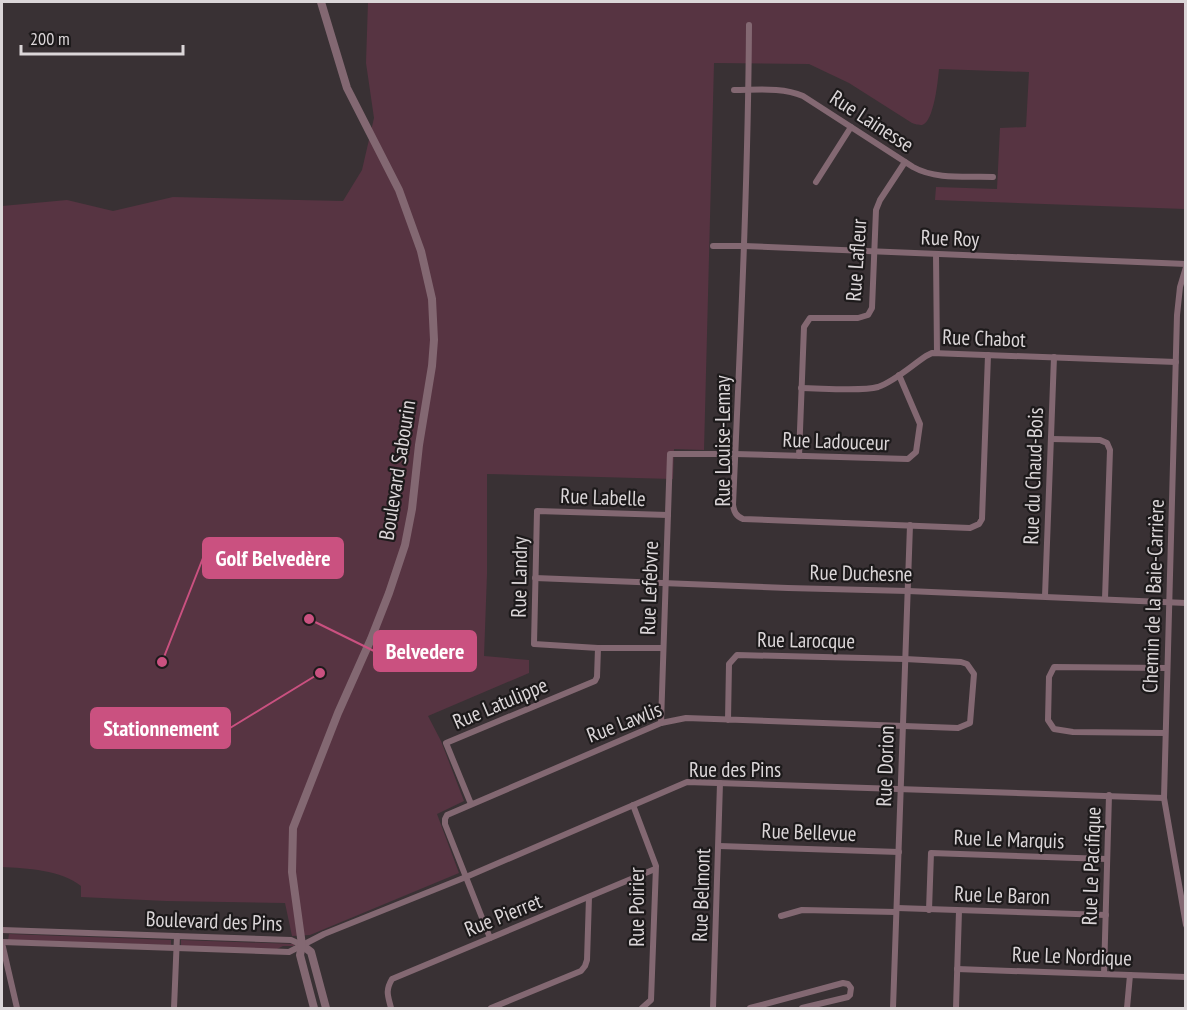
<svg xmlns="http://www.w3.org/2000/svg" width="1187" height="1010" font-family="'PT Sans Narrow',sans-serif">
<rect width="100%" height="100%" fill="#393134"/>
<g fill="#573442">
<path d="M368 2H1185V209L935 200 936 187 997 189 1000 128 1026 127 1029 72 939 69C938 80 934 122 922 125 919 125 914 124 912 123L849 83 809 64 714 63 704 450 674 449 673 479 487 474V574L484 656 529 660V673L428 716 441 741 464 801 437 814 459 873 310 935 292 936 285 903 166 901 81 897V886C62 870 26 868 2 867V206L67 200 113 211 173 197 343 201 362 170 374 118 366 63Z"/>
<path d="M9 934 171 940V945L8 940Z"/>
<path d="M181 940 294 944V946H283L277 949 181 946Z"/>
</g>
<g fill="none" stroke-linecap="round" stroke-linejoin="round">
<g stroke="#836872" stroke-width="6">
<path d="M749 25C748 185 740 345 733 505 734 512 736 516 743 519L970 528 979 524 982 519 988 355"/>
<path d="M734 90C757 90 782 87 803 96L913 167C936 180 967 176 993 177"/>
<path d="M816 182 851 127"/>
<path d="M713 246H744L1186 264"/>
<path d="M936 254 937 353"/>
<path d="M1186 267 1180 287 1177 315 1164 798 1186 925"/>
<path d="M801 388C821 388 861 392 878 387 895 381 911 366 926 356L932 353 1176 362"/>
<path d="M1051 439 1100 440 1107 443 1110 450 1105 599"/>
<path d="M799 456 804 327 810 318H858L868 315 872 308 876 210 880 200 905 162"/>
<path d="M535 578 788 588 908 591 1186 603"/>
<path d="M1045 596 1054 357"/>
<path d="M663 648H598L534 644 537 511 668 515"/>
<path d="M661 723 670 454H735L908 459 916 452 920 424 899 375"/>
<path d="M1165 733 1073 732 1054 729 1048 720 1049 677 1054 667 1167 668"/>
<path d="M471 804 446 743 595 681 597 677 598 648"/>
<path d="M633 805 656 866 651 1000 642 1008"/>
<path d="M719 846 899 852"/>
<path d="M897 908 1106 915"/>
<path d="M929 910 931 853 1107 859"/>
<path d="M781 916 802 910 896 912"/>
<path d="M2 930 291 940 302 945"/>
<path d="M490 938 445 824V819L447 815 661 723 686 718 958 728 970 723 974 674 967 664 961 662 905 659 737 655 729 664 728 720"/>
<path d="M2 942 289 952 324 934 466 877 687 782 1164 798"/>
<path d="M2 943 17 1008"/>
<path d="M957 969 1186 977"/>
<path d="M1104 974 1109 795"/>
<path d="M174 1008 177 936"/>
<path d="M391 1008C388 996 385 991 392 979L655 869"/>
<path d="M491 1008 581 971 585 966 587 960 589 897"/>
<path d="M713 1008 720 783"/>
<path d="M750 1008 843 983 848 984 851 988 850 995 848 997 802 1008"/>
<path d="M893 1008 910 525"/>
<path d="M956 1008 959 911"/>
<path d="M1127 1008 1130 975"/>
</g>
<g stroke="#836872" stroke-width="8">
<path d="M302 945 311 952 326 1008"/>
<path d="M314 1008 300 955 302 945 292 872 293 828 338 713 371 639 389 593 405 545 412 509 419 445 432 366 434 340 432 299 421 251 399 190 347 88 321 2"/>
</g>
</g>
<g text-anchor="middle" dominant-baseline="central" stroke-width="4.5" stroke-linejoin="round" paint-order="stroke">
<g font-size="21" fill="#dbd6d8" stroke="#1d1a1b">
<text transform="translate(872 121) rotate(33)">Rue Lainesse</text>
<text transform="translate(950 238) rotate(2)">Rue Roy</text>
<text transform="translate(856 260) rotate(-86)">Rue Lafleur</text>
<text transform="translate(984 338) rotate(2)">Rue Chabot</text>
<text transform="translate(722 441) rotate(-90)">Rue Louise-Lemay</text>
<text transform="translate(836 441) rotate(2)">Rue Ladouceur</text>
<text transform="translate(397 470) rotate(-81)">Boulevard Sabourin</text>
<text transform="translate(1033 476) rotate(-88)">Rue du Chaud-Bois</text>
<text transform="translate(603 497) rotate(2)">Rue Labelle</text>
<text transform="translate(861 573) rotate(1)">Rue Duchesne</text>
<text transform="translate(519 577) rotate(-89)">Rue Landry</text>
<text transform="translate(649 588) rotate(-88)">Rue Lefebvre</text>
<text transform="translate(1153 596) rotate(-88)">Chemin de la Baie-Carrière</text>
<text transform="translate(806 640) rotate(1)">Rue Larocque</text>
<text transform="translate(500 703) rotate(-23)">Rue Latulippe</text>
<text transform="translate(624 722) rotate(-21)">Rue Lawlis</text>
<text transform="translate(885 766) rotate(-88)">Rue Dorion</text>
<text x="735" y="769">Rue des Pins</text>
<text transform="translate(809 832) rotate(2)">Rue Bellevue</text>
<text transform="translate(1009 839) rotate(2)">Rue Le Marquis</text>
<text transform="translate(1091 866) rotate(-88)">Rue Le Pacifique</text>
<text transform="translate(701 895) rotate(-88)">Rue Belmont</text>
<text transform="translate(1002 895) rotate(2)">Rue Le Baron</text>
<text transform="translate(636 907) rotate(-90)">Rue Poirier</text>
<text transform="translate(503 915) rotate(-22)">Rue Pierret</text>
<text transform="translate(214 921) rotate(2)">Boulevard des Pins</text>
<text transform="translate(1072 956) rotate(2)">Rue Le Nordique</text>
</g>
</g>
<path fill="none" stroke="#ca5180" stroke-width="2" d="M162 662L203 558M309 619L374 651M320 673L230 728"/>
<g fill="#ca5180" stroke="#1d1a1b" stroke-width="2">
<circle cx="162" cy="662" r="6"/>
<circle cx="309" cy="619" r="6"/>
<circle cx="320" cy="673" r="6"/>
</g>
<g fill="#ca5180" stroke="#ca5180" stroke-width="2">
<rect x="203" y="538" width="140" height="40" rx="6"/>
<rect x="374" y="631" width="102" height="40" rx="6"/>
<rect x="91" y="708" width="139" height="40" rx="6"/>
</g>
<g font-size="22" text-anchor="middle" font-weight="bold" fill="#fff">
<text x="273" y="566">Golf Belvedère</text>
<text x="425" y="659">Belvedere</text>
<text x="161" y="736">Stationnement</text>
</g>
<rect width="1187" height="1010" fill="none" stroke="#dbd6d8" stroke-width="6"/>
<path d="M21 45v9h162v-9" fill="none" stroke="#dbd6d8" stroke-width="3"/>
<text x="30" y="45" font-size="18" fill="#dbd6d8" stroke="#1d1a1b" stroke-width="4.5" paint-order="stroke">200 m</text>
</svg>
